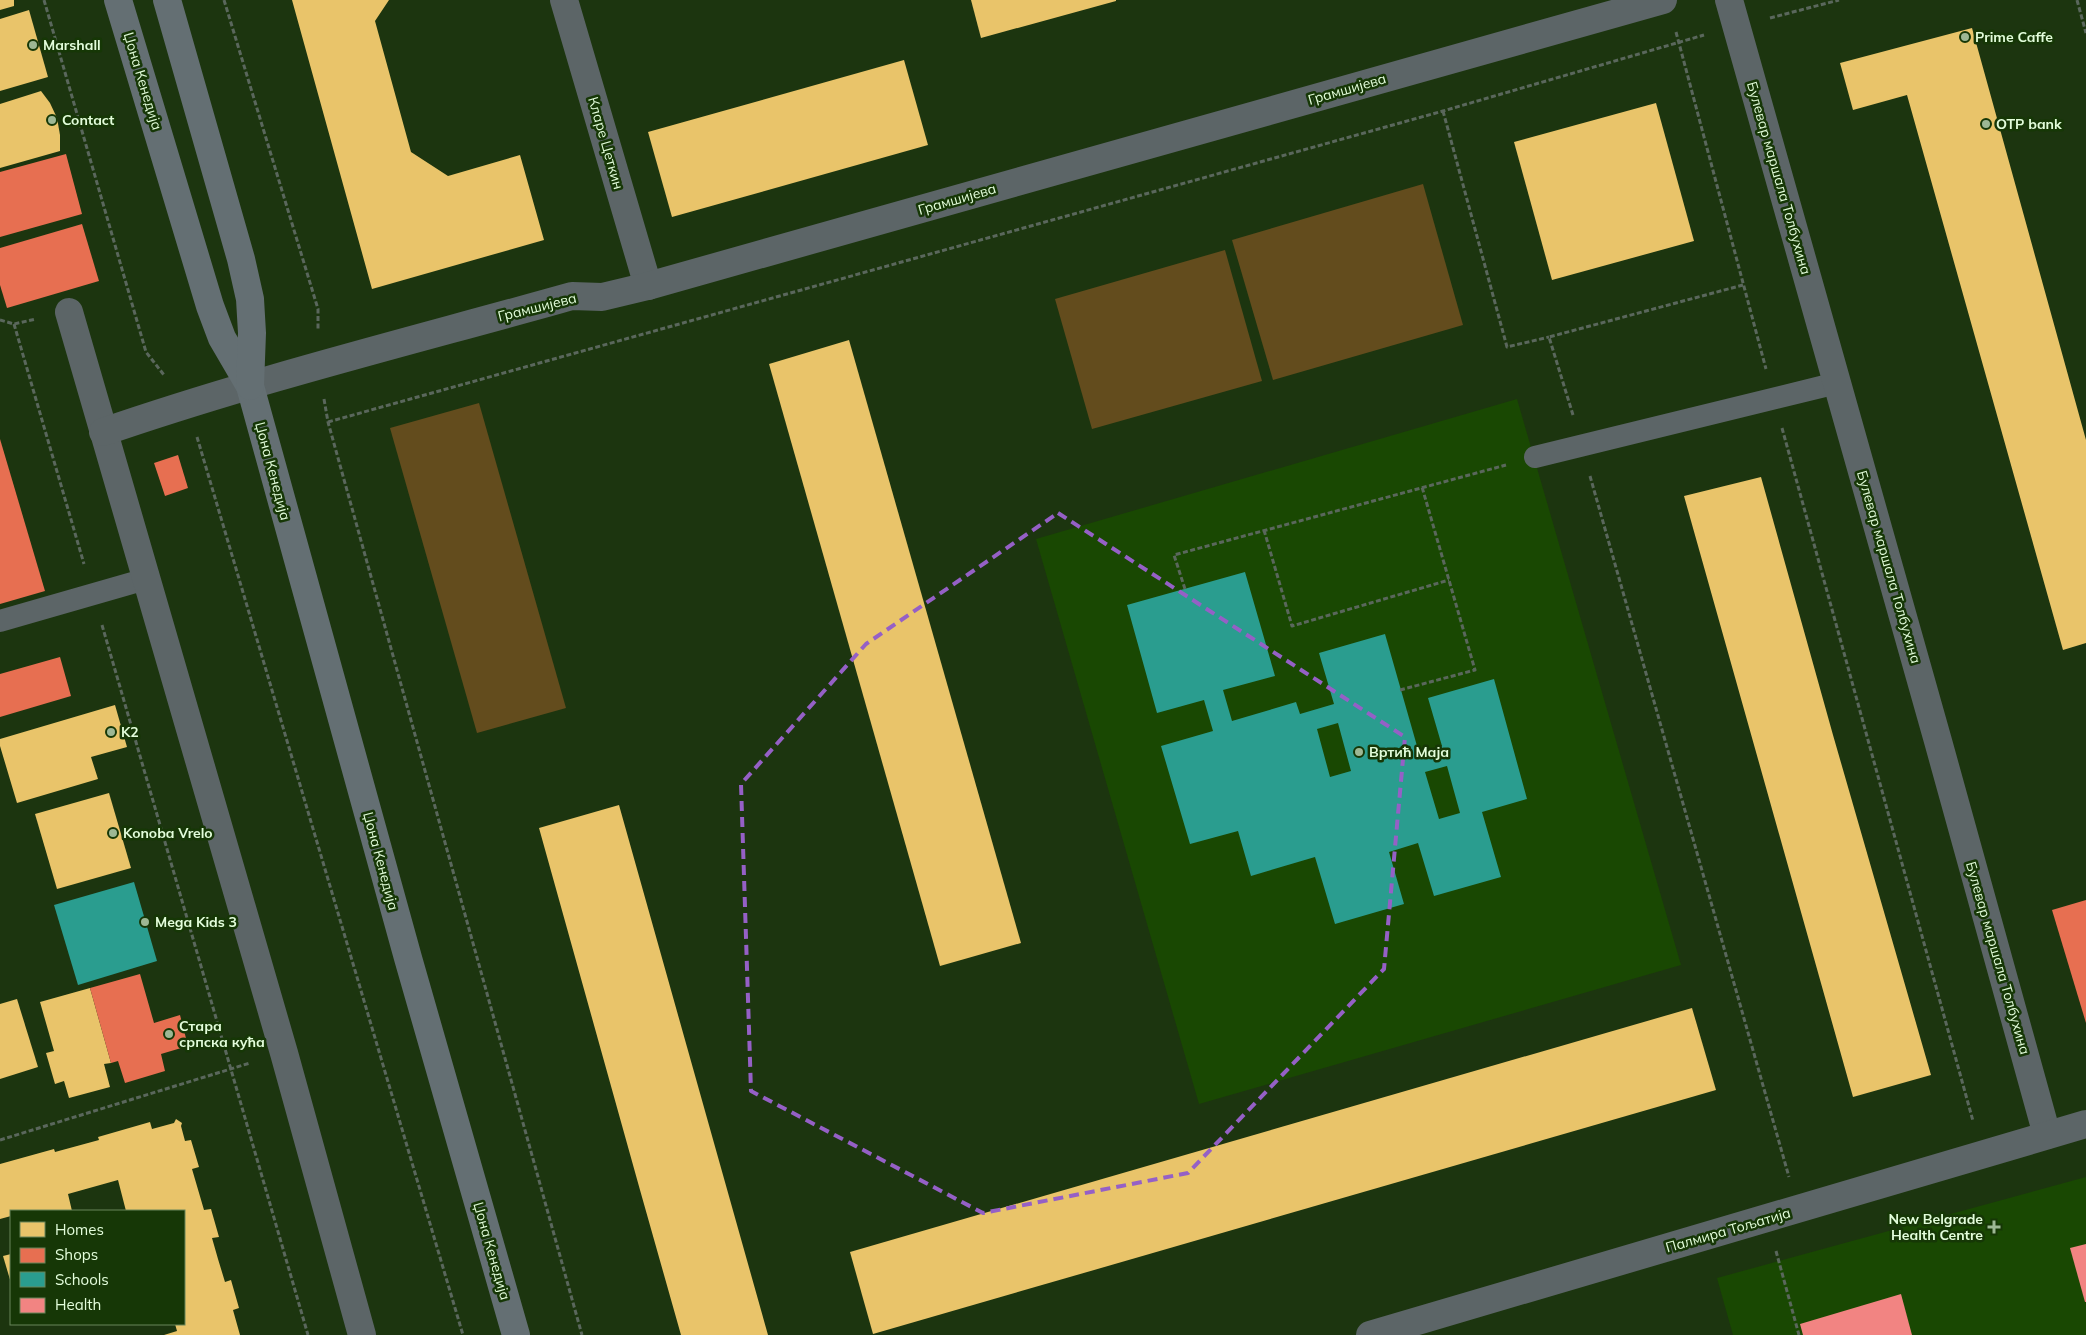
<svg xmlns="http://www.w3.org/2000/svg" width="2086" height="1335" font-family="Mulish,sans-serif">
<rect width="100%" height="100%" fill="#1c350f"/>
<g fill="#194802">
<path d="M1517 399 1681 965 1199 1104 1036 539Z"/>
<path d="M2086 1177V1335H1733L1717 1278Z"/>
</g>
<g fill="#634c1d">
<path d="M1423 184 1463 325 1273 380 1232 240Z"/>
<path d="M1225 250 1262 381 1092 429 1055 299Z"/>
<path d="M479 403 566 708 477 733 390 428Z"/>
</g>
<g fill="#e9c46a">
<path d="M0 0H14V6L0 10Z"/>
<path d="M292 0H389L375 21 411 152 448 176 520 155 544 240 372 289Z"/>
<path d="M971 0H1116V1L981 38Z"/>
<path d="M29 10 48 77 0 91V19Z"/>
<path d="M1972 28 2086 440V643L2063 650 1907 95 1853 110 1840 63Z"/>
<path d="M904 60 928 145 672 217 648 132Z"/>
<path d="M41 91 50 103 57 118 60 135V151L0 168V104Z"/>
<path d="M1656 103 1694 241 1552 280 1514 142Z"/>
<path d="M849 340 1021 943 940 966 769 364Z"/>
<path d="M1761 477 1833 735 1931 1075 1853 1097 1684 496Z"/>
<path d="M115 705 127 747 91 757 98 779 17 803 0 746V739Z"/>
<path d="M109 793 131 868 57 889 35 814Z"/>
<path d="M619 805 687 1047 768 1335H681L640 1190 539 828Z"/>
<path d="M90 988 111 1063 104 1064 110 1087 69 1098 64 1081 55 1084 46 1053 54 1051 40 1002Z"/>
<path d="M17 999 38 1067 0 1079V1004Z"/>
<path d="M1692 1008 1716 1090 873 1334 850 1252Z"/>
<path d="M176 1119 182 1123 181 1126 185 1141 191 1140 199 1167 192 1169 204 1210 211 1209 219 1237 212 1238 218 1259 225 1282 231 1280 239 1308 233 1310 240 1335H164L177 1331 175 1324H184V1211H126L118 1180 68 1194 72 1211H11V1216L0 1219V1164L54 1149 55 1152 99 1140 98 1137 150 1122 152 1129 174 1123Z"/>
<path d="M11 1254V1283L3 1256Z"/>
</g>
<g fill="#e76f51">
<path d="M66 154 82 214 0 237V172Z"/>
<path d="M82 224 99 281 7 308 0 285V248Z"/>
<path d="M0 439 45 591 0 604Z"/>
<path d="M178 455 188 488 165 496 154 463Z"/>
<path d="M60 657 71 696 0 717V674Z"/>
<path d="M2086 900V1023L2052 910Z"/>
<path d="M140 974 154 1023 180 1015 188 1046 161 1054 165 1071 125 1083 118 1061 111 1063 90 988Z"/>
</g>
<g fill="#2a9d8f" fill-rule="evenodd">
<path d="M1245 572 1275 676 1223 690 1232 721 1296 702 1300 714 1334 704 1319 653 1385 634 1419 753 1442 746 1428 698 1494 679 1527 799 1482 812 1501 877 1434 896 1418 843 1389 852 1404 904 1335 924 1315 857 1251 876 1238 831 1190 844 1161 746 1213 731 1204 700 1157 713 1127 605ZM1338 723 1351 771 1330 777 1317 729ZM1447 766 1460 813 1439 819 1425 772Z"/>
<path d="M134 882 157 961 78 985 54 905Z"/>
</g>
<g fill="#f28482">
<path d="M2086 1244V1302H2085L2070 1248Z"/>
<path d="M1901 1294 1912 1335H1803L1800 1324Z"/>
</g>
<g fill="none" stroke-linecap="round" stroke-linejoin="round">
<g stroke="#5a675c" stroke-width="3" stroke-dasharray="5 2.5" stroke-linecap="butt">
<path d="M44 0 146 352 164 375"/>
<path d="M224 0 318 309V330"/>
<path d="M2077 0 2086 33"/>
<path d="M1770 18 1839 0"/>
<path d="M1676 32 1766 369"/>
<path d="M1443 111 1507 347 1549 337"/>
<path d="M0 320 14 324 36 319"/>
<path d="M14 324 84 564"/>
<path d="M324 399 328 422 582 1335"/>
<path d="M1573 415 1549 337 1743 285"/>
<path d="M328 422 1443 111 1704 35"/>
<path d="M1782 428 1973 1121"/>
<path d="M197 437 463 1335"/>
<path d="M1590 476 1789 1177"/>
<path d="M1264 530 1292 626 1449 580"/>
<path d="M1185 589 1174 555 1506 465"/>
<path d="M102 625 308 1335"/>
<path d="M1400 690 1475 670 1422 487"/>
<path d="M0 1140 250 1063"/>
<path d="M1776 1251 1799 1335"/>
</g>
<g stroke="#5c6567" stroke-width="22">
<path d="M1535 457 1837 383"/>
<path d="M0 621 146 579"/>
</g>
<g stroke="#5c6567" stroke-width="28">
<path d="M564 0 648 286"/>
<path d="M1729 0 1938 741 2047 1135"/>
<path d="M69 312 284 1053 362 1335"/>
<path d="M103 432C257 379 415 340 572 296L602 297 648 286 1663 0"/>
<path d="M1370 1335 2086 1124"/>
</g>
<g stroke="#646f73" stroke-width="28">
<path d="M118 0 210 306 222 338 250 386 408 958 516 1335"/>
<path d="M167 0 241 259 250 299 252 333 250 386"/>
</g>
</g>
<path fill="none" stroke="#9560c6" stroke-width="4" stroke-dasharray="10 6" stroke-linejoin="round" d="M1058 513 1405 737 1384 969 1188 1173 983 1213 751 1091 741 784 866 644Z"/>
<g fill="#9db794" stroke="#163706" stroke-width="2">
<circle cx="1965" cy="37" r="5"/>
<circle cx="33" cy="45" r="5"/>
<circle cx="52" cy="120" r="5"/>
<circle cx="1986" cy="124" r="5"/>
<circle cx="111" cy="732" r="5"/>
<circle cx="1359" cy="752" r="5"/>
<circle cx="113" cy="833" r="5"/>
<circle cx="145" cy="922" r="5"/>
<circle cx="169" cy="1034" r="5"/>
<path d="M1991.5 1219.5h5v5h5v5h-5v5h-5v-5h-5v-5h5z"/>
</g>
<g text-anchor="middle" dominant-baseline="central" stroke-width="5" stroke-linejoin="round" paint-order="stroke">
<g font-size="14" font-weight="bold" fill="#e3fddb" stroke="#163706" text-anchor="start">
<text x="1975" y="37">Prime Caffe</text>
<text x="43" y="45">Marshall</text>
<text x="62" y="120">Contact</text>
<text x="1996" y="124">OTP bank</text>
<text x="121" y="732">K2</text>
<text x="1369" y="752">Вртић Маја</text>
<text x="123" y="833">Konoba Vrelo</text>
<text x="155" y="922">Mega Kids 3</text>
<text x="179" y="1026">Стара<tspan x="179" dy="16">српска кућа</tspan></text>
<text x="1983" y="1219" text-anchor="end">New Belgrade<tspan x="1983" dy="16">Health Centre</tspan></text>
</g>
<g font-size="14" fill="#e3fddb" stroke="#163706">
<text transform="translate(143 81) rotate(73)">Џона Кенедија</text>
<text transform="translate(1347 89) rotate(-16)">Грамшијева</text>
<text transform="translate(606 143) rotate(74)">Кларе Цеткин</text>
<text transform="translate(1779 178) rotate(74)">Булевар маршала Толбухина</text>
<text transform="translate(957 199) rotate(-16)">Грамшијева</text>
<text transform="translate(537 307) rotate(-14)">Грамшијева</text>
<text transform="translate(273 471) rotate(75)">Џона Кенедија</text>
<text transform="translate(1889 567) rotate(74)">Булевар маршала Толбухина</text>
<text transform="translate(381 861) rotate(75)">Џона Кенедија</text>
<text transform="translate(1998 958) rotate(74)">Булевар маршала Толбухина</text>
<text transform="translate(1728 1230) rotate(-16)">Палмира Тољатија</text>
<text transform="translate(492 1251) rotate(74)">Џона Кенедија</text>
</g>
</g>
<rect x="10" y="1210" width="175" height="115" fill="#163706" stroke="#68865b"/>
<rect x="20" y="1222" width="25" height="15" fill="#e9c46a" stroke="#68865b"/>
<text x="55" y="1235" font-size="15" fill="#e3fddb">Homes</text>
<rect x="20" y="1248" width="25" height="15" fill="#e76f51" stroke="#68865b"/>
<text x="55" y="1260" font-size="15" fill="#e3fddb">Shops</text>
<rect x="20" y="1272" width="25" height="15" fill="#2a9d8f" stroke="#68865b"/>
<text x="55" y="1285" font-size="15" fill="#e3fddb">Schools</text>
<rect x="20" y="1298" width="25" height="15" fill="#f28482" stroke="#68865b"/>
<text x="55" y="1310" font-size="15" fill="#e3fddb">Health</text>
</svg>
